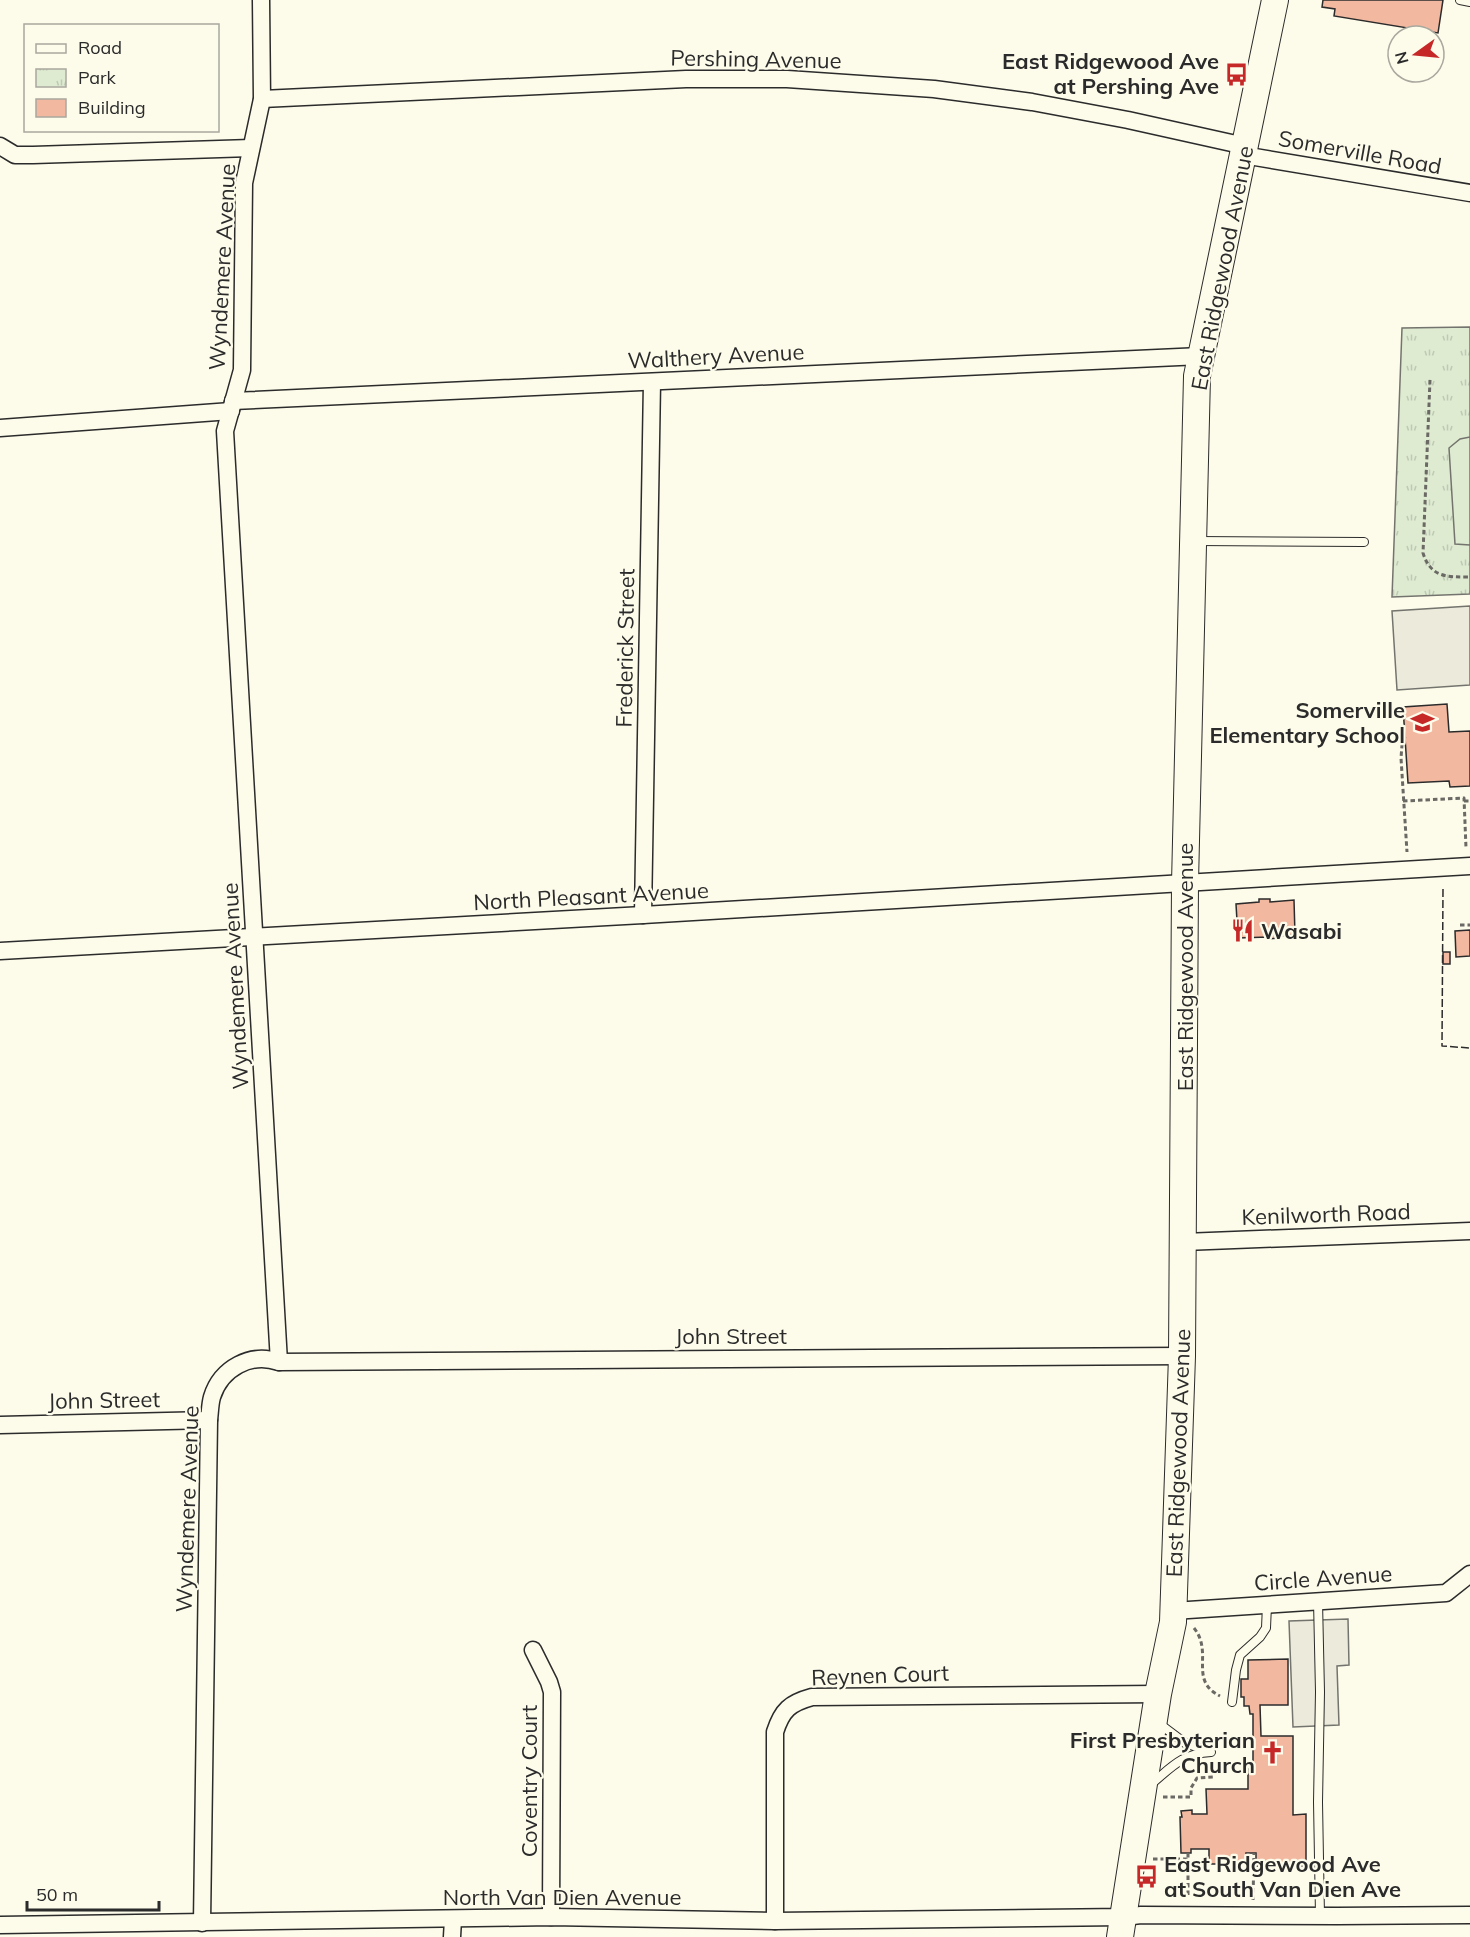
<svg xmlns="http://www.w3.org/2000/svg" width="1470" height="1937" font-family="Mulish,sans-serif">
<defs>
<pattern id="park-tufts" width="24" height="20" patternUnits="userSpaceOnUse" patternTransform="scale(1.5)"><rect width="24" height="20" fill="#deebd1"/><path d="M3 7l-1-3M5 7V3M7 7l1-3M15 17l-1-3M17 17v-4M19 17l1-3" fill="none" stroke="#bfcab4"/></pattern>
</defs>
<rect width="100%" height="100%" fill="#fdfbea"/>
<path fill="url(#park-tufts)" stroke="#74746e" stroke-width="1.5" d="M1470 327V594L1392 597 1402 328Z"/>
<path fill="#deebd1" stroke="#74746e" stroke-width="1.5" d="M1470 437V545L1455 544 1449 448 1460 439Z"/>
<g fill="#eceadb" stroke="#74746e" stroke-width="1.5">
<path d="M1470 606V685L1397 690 1392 611Z"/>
<path d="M1348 1619 1349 1665 1337 1666 1339 1725 1293 1727 1289 1621Z"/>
</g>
<g fill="#f2b8a0" stroke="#2b2b2b" stroke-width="1.5">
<path d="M1323 0H1443L1438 33 1334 16 1335 9 1322 7Z"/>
<path d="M1447 704 1449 732 1470 731V786L1450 787 1449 781 1408 783 1403 707Z"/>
<path d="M1259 899H1270V902L1294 900 1295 935 1279 936V938L1268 939V937L1238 938 1236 904 1259 902Z"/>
<path d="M1470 930V956L1456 957 1455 931Z"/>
<rect x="1443" y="952" width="7" height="12"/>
<path d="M1288 1659V1705H1260L1261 1736H1293V1815L1306 1814V1866H1256V1853H1246V1864H1209V1849H1191V1853H1181L1180 1817H1182L1181 1811 1192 1810V1814H1207L1206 1789H1248V1769H1253V1714H1250L1249 1706H1244V1697H1241V1679H1248V1660Z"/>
</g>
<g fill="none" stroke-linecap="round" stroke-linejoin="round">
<defs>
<g id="service">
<path d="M1460 0 1470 2"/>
<path d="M1196 541 1364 542"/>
<path d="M1318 1601 1320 1692 1318 1802 1320 1916"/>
<path d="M1232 1702 1236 1670 1240 1655 1260 1637 1266 1628 1267 1605"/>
<path d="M1157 1722 1185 1743 1205 1750"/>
<path d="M1150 1785C1172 1767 1181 1754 1211 1752"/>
</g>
<g id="minor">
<path d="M261 0 262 99 244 183 242 370 225 431 279 1362"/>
<path d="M262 99 686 79H787L934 89 1032 102 1128 120 1245 146"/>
<path d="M0 146 15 155H33L251 148"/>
<path d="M1243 155 1470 193"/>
<path d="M233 401 1201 356"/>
<path d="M0 428 231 411"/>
<path d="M643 915 652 382"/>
<path d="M0 951 643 915 1470 866"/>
<path d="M1184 1242 1470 1231"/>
<path d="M0 1425 209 1420"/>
<path d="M1173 1611 1446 1593 1470 1574"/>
<path d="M533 1650 549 1682 552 1692 551 1917"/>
<path d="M775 1921V1732C782 1710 790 1703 812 1697L1158 1694"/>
<path d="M202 1923 209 1420C210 1412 210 1404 212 1397 221 1368 251 1352 279 1362L1182 1356"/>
<path d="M0 1925 551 1917 775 1921 1124 1917 1141 1915 1337 1916 1470 1915"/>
<path d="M452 1937 453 1919"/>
</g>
<path id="primary" d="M1120 1937 1158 1694 1173 1622 1182 1356 1185 883 1197 376 1275 0"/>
</defs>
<use href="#service" stroke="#2b2b2b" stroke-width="10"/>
<use href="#minor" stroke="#2b2b2b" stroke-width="19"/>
<use href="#primary" stroke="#2b2b2b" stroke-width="28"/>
<g stroke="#6a6964" stroke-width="3" stroke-dasharray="4.5 3" stroke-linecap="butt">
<path d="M1430 380 1423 553C1431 578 1447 577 1470 577"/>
<path d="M1405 737 1402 745 1401 758 1407 852"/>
<path d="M1403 801 1464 798 1466 848"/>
<path d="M1464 801H1470"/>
<path d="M1460 925H1470"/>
<path d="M1194 1628C1214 1653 1188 1680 1220 1696"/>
<path d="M1163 1797H1191V1788L1197 1778 1213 1777 1212 1764"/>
<path d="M1188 1853V1898"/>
<path d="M1153 1859H1188"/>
<path d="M1253 1900 1254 1853"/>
</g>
<use href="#service" stroke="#fdfbea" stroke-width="8"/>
<use href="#minor" stroke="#fdfbea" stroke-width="16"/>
<use href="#primary" stroke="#fdfbea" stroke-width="26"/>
<path stroke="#2b2b2b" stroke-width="1.5" stroke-dasharray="8 3" stroke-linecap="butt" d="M1443 889 1442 1046 1470 1048"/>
</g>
<defs>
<symbol id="bus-bare" viewBox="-9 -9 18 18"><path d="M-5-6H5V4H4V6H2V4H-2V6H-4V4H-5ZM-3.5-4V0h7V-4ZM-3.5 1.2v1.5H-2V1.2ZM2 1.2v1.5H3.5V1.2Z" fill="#c62828" stroke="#fdfbea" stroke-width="2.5" paint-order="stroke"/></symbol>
<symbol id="school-bare" viewBox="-9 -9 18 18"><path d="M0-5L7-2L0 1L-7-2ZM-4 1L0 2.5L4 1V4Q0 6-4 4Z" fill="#c62828" stroke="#fdfbea" stroke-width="2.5" paint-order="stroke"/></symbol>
<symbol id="restaurant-bare" viewBox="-9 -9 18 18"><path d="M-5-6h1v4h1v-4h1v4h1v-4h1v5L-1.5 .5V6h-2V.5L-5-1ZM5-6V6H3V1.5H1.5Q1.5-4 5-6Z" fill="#c62828" stroke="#fdfbea" stroke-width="2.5" paint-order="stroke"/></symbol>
<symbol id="church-bare" viewBox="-9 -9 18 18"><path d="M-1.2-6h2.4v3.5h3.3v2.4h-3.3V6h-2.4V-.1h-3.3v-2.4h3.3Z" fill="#c62828" stroke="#fdfbea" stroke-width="2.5" paint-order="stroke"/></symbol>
</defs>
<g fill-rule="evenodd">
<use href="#bus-bare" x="1220" y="58" width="33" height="33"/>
<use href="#school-bare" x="1406" y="706" width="33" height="33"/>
<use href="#restaurant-bare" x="1226" y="914" width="33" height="33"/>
<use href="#church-bare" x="1256" y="1736" width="33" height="33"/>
<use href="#bus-bare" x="1130" y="1860" width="33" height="33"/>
</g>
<g text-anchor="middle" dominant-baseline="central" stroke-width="4.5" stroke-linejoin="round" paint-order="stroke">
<g font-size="22" fill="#2b2b2b" stroke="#fdfbea">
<text transform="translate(756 59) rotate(1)">Pershing Avenue</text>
<text transform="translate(1360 152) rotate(10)">Somerville Road</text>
<text transform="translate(222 267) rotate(-87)">Wyndemere Avenue</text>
<text transform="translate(1222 268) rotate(-79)">East Ridgewood Avenue</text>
<text transform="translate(716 356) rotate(-3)">Walthery Avenue</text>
<text transform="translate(625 648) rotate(-89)">Frederick Street</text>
<text transform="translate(591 896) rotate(-3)">North Pleasant Avenue</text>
<text transform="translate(1185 967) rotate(-90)">East Ridgewood Avenue</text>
<text transform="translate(235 986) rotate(-93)">Wyndemere Avenue</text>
<text transform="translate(1326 1214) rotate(-2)">Kenilworth Road</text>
<text x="731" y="1336">John Street</text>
<text transform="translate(104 1400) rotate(-1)">John Street</text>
<text transform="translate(1178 1453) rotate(-88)">East Ridgewood Avenue</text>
<text transform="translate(187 1509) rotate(-88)">Wyndemere Avenue</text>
<text transform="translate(1323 1578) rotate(-4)">Circle Avenue</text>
<text transform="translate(880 1675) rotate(-2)">Reynen Court</text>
<text transform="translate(529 1781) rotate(-90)">Coventry Court</text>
<text x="562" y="1897">North Van Dien Avenue</text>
</g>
<g font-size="22" font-weight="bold" fill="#2b2b2b" stroke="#fdfbea" text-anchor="end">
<text x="1219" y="61">East Ridgewood Ave<tspan x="1219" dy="25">at Pershing Ave</tspan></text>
<text x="1405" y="710">Somerville<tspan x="1405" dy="25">Elementary School</tspan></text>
<text x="1261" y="931" text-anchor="start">Wasabi</text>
<text x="1255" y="1740">First Presbyterian<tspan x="1255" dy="25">Church</tspan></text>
<text x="1164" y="1864" text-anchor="start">East Ridgewood Ave<tspan x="1164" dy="25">at South Van Dien Ave</tspan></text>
</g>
</g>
<rect x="24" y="24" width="195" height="108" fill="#fdfbea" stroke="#a9a89e" stroke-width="1.5"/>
<rect x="36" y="44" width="30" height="9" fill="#fdfbea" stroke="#a9a89e" stroke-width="1.5"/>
<text x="78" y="54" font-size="18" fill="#2b2b2b">Road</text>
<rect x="36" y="69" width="30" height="18" fill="url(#park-tufts)" stroke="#a9a89e" stroke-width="1.5"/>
<text x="78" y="84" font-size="18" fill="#2b2b2b">Park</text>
<rect x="36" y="99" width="30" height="18" fill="#f2b8a0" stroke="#a9a89e" stroke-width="1.5"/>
<text x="78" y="114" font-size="18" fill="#2b2b2b">Building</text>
<g transform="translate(1416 54) rotate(255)"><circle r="28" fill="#fdfbea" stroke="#a9a89e" stroke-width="1.5"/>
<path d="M0-4.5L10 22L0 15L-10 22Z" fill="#c62828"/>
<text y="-9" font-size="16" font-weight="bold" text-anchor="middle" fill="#2b2b2b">N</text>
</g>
<path d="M27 1901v9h132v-9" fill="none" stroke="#2b2b2b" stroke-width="3"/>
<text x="36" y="1901" font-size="18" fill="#2b2b2b" stroke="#fdfbea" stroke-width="4.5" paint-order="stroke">50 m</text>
</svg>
